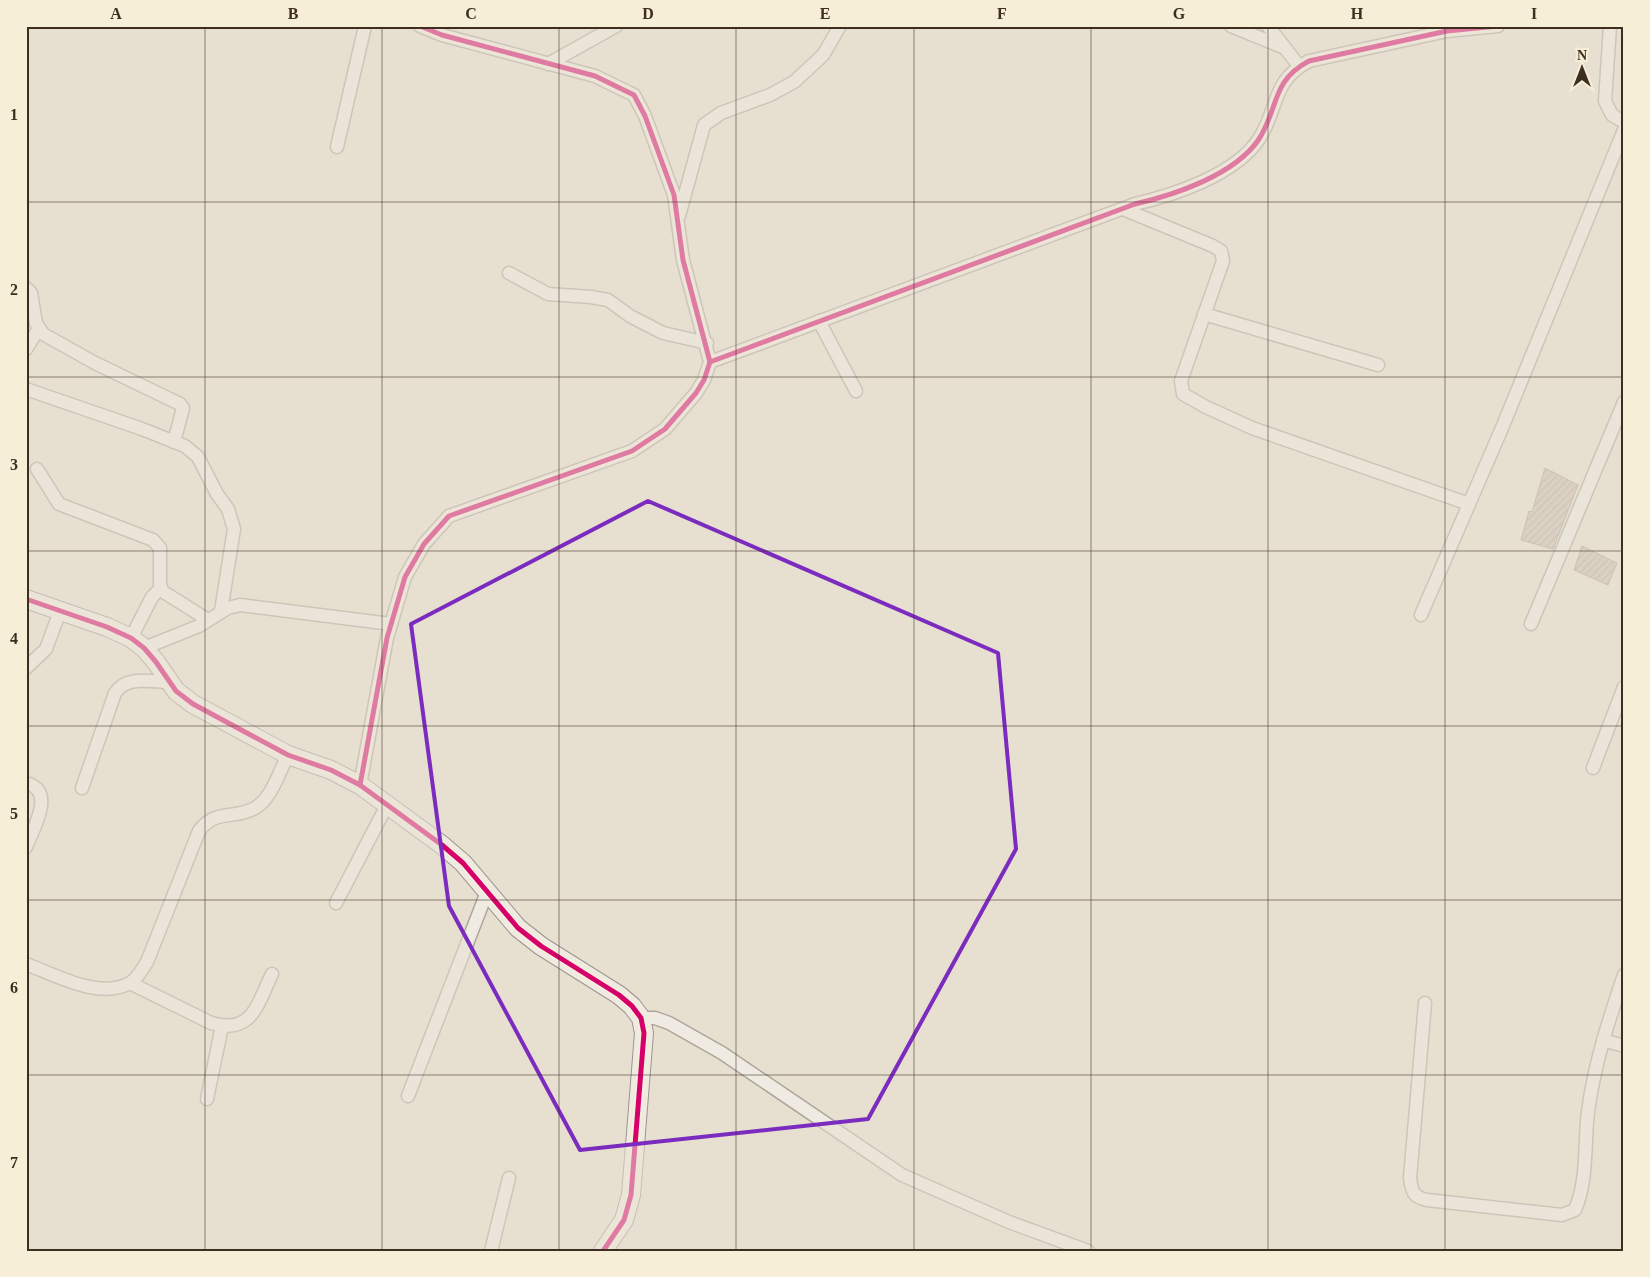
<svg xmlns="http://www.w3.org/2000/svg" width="1650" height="1277" font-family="'Times New Roman',serif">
<defs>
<pattern id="building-hatch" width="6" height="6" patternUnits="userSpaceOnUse" patternTransform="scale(1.25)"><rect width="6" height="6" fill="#cbbfb2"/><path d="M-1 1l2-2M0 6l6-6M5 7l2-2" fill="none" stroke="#afa499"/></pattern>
</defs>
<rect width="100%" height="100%" fill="#e7e0d1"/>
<g fill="url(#building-hatch)" stroke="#a89c90">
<path d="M1545 468 1578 485 1553 549 1521 540 1529 511 1532 512Z"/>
<path d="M1582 546 1617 563 1608 585 1574 570Z"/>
</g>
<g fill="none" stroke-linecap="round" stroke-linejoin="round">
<defs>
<g id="street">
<path d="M1231 26 1285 48"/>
<path d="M1268 26 1299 66"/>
<path d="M1610 26 1605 101 1612 115 1624 122"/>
<path d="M548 64 616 26"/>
<path d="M337 147 365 26"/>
<path d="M1123 209 1213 246 1221 251 1223 261 1181 381 1183 394 1206 407 1252 428 1469 504"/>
<path d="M679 216 704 125 721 113 770 95 794 82 823 55 840 26"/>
<path d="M509 273 548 294 591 297 608 300 630 316 663 333 707 343"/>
<path d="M26 288 31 293 36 323 43 334 95 363 180 404 183 408 174 442"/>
<path d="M1204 314 1378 365"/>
<path d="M819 321 856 391"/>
<path d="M26 349 38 330"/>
<path d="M710 362 1135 204C1174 195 1235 175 1259 139 1279 108 1271 81 1309 61L1447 31 1498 26"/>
<path d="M26 389 142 429 185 446 198 457 217 494 228 509 234 529 221 611"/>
<path d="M37 469 59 504 153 540 160 548V584L162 591 208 620"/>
<path d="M1421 615 1502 428 1624 130"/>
<path d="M1531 624 1624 402"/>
<path d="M131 638 152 597 161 588"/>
<path d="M144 648 199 626 228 608 240 605 391 624"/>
<path d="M26 668 46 649 60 611"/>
<path d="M1593 768 1624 687"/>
<path d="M26 783C56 791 34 827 26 847"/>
<path d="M360 785 387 638 405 577 424 544 449 516 632 451 665 429 696 393 704 380 710 362 683 260 674 195 645 116 634 95 595 76 442 35 420 26"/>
<path d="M82 788 115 693C127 675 150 682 169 682"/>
<path d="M336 903 387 805"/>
<path d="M26 964C56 975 99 1000 130 983 138 978 142 969 147 962L199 831C216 808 234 820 255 808 272 798 279 772 288 755"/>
<path d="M130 983 211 1023C252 1035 257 1005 272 974"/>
<path d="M1425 1003 1410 1178C1412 1192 1413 1197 1427 1200L1562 1215 1575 1210C1588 1180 1584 1144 1588 1112 1594 1065 1609 1019 1624 975"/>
<path d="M641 1018H655L669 1023 722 1053 902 1175 1009 1222 1088 1251"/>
<path d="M1603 1040 1624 1046"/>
<path d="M408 1096 487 892"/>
<path d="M207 1099 222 1026"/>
<path d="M491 1251 509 1178"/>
</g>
<path id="secondary" d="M26 599 107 627 131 638 144 648 156 662 176 691 193 704 288 755 331 770 360 785 442 845 463 863 518 928 541 946 619 995 632 1006 641 1018 644 1033 631 1195 624 1220 603 1251"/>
</defs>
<use href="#street" stroke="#ada599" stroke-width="15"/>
<use href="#secondary" stroke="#9c958a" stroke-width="20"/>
<use href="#street" stroke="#efebe3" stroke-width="12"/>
<use href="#secondary" stroke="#efebe3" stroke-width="18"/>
<defs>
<g id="cycleway">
<path d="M710 362 1135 204C1174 195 1235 175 1259 139 1279 108 1271 81 1309 61L1447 31 1498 26"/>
<path d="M26 599 107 627 131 638 144 648 156 662 176 691 193 704 288 755 331 770 360 785 442 845 463 863 518 928 541 946 619 995 632 1006 641 1018 644 1033 631 1195 624 1220 603 1251"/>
<path d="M360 785 387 638 405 577 424 544 449 516 632 451 665 429 696 393 704 380 710 362 683 260 674 195 645 116 634 95 595 76 442 35 420 26"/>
</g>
</defs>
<use href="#cycleway" stroke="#f7eed8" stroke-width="8"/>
<use href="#cycleway" stroke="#d6006c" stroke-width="5"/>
</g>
<path d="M0 0H1650V1277H0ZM648 501 998 653 1016 849 868 1119 580 1150 449 906 411 624Z" fill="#e7e0d1" fill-opacity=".55" fill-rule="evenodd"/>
<path fill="none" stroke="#7b2cbf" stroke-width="4" stroke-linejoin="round" d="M648 501 998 653 1016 849 868 1119 580 1150 449 906 411 624Z"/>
<path fill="none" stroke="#3d2e20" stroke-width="1" stroke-opacity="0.55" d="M205 26V1251M382 26V1251M559 26V1251M736 26V1251M914 26V1251M1091 26V1251M1268 26V1251M1445 26V1251M26 202H1624M26 377H1624M26 551H1624M26 726H1624M26 900H1624M26 1075H1624"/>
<rect width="1650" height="1277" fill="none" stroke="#f7eed8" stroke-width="55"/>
<g transform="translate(1582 68)" stroke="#f7eed8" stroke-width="4" paint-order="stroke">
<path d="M0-4L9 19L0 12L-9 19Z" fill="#3d2e20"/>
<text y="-8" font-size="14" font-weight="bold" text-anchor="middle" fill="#3d2e20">N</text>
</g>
<rect x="28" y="28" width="1594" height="1222" fill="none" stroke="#3d2e20" stroke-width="2"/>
<g font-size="16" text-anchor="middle" font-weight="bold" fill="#3d2e20">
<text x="116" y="19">A</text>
<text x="293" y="19">B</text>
<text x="471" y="19">C</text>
<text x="648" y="19">D</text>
<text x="825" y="19">E</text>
<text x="1002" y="19">F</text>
<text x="1179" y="19">G</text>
<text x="1357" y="19">H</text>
<text x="1534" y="19">I</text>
<text x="14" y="120">1</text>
<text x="14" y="295">2</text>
<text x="14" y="470">3</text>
<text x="14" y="644">4</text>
<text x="14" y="819">5</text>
<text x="14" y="993">6</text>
<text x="14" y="1168">7</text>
</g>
</svg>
